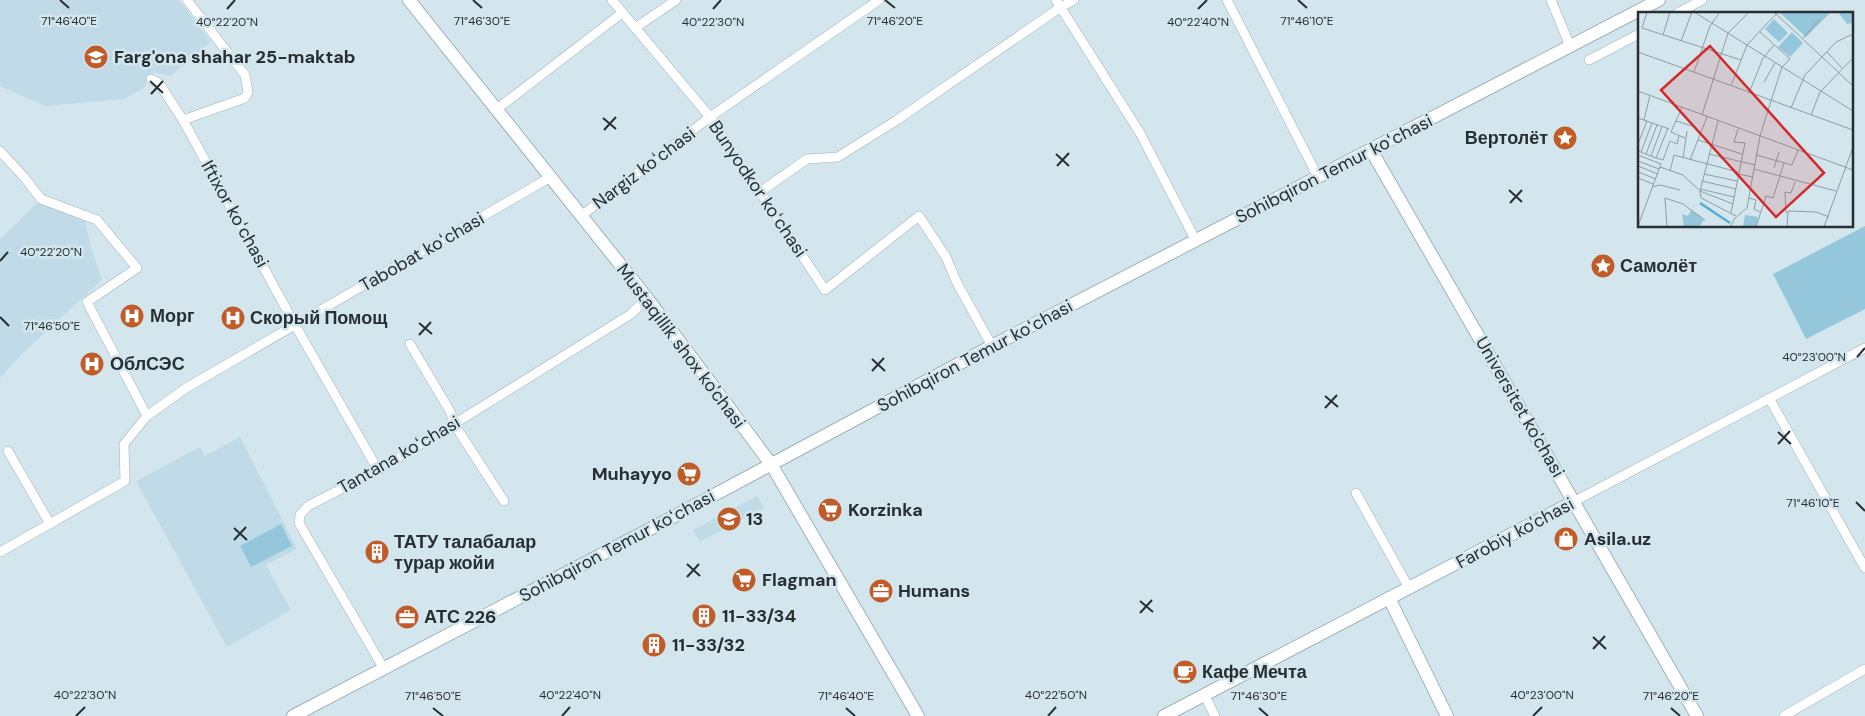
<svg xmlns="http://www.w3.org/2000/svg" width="1865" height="716" font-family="'DM Sans',sans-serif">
<rect width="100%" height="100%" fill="#d3e6ee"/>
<g fill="#c0dbe7">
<path d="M0 0H179L211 42 170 76 154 72 148 78 145 87 124 99 45 106 0 86Z"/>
<path d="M38 202 85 221 91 248 102 280 27 349 0 378V239Z"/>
<path d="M240 437 297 549 266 565 291 610 227 647 136 481 200 447 205 456Z"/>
<path d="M757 496 764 508 700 542 693 530Z"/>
</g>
<g fill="#94c7dc">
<path d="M1865 226V309L1806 339 1773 274Z"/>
<path d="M281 524 292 546 251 567 240 546Z"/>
</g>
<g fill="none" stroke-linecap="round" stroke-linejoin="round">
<defs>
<g id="street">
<path d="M187 0 245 75 248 92 245 98 183 120 295 325 378 470"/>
<path d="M612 0 710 117 825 290 919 216 946 257 957 283 992 346"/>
<path d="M1056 0 1140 133 1196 241"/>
<path d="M1227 0 1318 177"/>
<path d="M1551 0 1570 46"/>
<path d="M1676 14 1702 0"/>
<path d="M635 28 676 0"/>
<path d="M1589 60 1639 34"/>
<path d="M151 79 159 83 183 120"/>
<path d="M497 109 622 13"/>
<path d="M0 151 24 177 41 199 97 220 137 268 87 302 147 416"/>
<path d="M760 192 807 159 838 157 841 155 897 120 1061 7 1074 0"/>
<path d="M581 216 710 117 879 0"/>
<path d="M410 344 451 413 454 424 504 501"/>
<path d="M1769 398 1865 568"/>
<path d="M8 451 50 524"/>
<path d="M1356 493 1409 588"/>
<path d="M1575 501 1865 348"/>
<path d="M0 552 125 481 124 444 147 416 186 388 549 178"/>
<path d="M384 669 299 523 300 515 308 506 378 470 454 424 631 314 647 298"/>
<path d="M1204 694 1215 716"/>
<path d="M1784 716 1865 669"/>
</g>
<g id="secondary">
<path d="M409 0 647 298 771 464 918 716"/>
<path d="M1371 150 1697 716"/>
<path d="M1389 598 1447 716"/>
<path d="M293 716 673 517 992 346 1659 0"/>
<path d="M1164 716 1575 501"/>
</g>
</defs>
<use href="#street" stroke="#9fb1b9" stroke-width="10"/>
<use href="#secondary" stroke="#9fb1b9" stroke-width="14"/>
<use href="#street" stroke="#fff" stroke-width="9"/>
<use href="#secondary" stroke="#fff" stroke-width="12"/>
</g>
<path fill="none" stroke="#282f32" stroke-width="2" d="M60 0 69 8M473 0 482 8M885 0 895 8M1298 0 1307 8M227 9 235 0M713 9 721 0M1198 9 1207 0M150 81 163 93M151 94 163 81M603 118 616 129M604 130 616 117M1056 154 1069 166M1057 166 1069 153M1509 190 1522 202M1510 203 1522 190M0 261 8 252M0 317 9 326M419 323 432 334M419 335 431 322M1857 357 1865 348M872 359 885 371M872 371 884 358M1325 396 1338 407M1325 408 1337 395M1778 432 1791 444M1778 444 1790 431M1856 502 1865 511M234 528 247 540M234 540 246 527M687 564 700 576M687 577 699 564M1140 601 1153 612M1140 613 1152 600M1593 637 1606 649M1593 649 1605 636M433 708 443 716M846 708 855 716M1259 708 1268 716M1671 708 1680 716M76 716 85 707M562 716 570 707M1048 716 1056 707M1533 716 1542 707"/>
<defs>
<symbol id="school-disc" viewBox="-11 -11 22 22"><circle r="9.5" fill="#c15c29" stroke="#d3e6ee"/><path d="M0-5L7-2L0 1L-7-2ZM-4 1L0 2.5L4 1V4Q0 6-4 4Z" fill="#fff"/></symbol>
<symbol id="sight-disc" viewBox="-11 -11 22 22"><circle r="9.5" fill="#c15c29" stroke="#d3e6ee"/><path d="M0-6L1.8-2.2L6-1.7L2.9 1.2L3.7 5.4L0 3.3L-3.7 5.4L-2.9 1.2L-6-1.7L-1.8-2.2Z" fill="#fff"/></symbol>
<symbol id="hospital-disc" viewBox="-11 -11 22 22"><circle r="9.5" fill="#c15c29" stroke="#d3e6ee"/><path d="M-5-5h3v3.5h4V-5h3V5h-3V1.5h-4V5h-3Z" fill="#fff"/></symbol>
<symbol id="supermarket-disc" viewBox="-11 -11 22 22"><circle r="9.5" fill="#c15c29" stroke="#d3e6ee"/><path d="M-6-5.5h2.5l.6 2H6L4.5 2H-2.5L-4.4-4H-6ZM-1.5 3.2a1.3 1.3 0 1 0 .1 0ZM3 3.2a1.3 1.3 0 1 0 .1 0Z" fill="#fff"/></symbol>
<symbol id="shop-disc" viewBox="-11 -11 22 22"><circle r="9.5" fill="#c15c29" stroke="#d3e6ee"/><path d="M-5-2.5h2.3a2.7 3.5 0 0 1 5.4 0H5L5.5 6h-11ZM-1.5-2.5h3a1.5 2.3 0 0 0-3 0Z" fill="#fff"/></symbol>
<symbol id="building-disc" viewBox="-11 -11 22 22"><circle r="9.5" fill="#c15c29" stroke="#d3e6ee"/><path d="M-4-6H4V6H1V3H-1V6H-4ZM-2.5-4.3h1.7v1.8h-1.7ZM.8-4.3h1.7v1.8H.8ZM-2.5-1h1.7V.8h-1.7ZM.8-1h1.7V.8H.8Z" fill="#fff"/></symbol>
<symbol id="office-disc" viewBox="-11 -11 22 22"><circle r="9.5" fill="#c15c29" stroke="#d3e6ee"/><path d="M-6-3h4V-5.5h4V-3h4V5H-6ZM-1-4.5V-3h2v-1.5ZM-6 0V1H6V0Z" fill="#fff"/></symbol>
<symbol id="cafe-disc" viewBox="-11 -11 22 22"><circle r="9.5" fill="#c15c29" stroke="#d3e6ee"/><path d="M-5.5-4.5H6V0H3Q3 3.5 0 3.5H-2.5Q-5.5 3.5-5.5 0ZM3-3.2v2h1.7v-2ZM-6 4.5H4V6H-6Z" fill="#fff"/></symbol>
</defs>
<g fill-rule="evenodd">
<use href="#school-disc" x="82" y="43" width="28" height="28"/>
<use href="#sight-disc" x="1551" y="124" width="28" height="28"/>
<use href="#sight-disc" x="1589" y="252" width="28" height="28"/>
<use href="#hospital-disc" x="118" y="302" width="28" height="28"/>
<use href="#hospital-disc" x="219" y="304" width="28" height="28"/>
<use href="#hospital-disc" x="78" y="350" width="28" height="28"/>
<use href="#supermarket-disc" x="675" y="460" width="28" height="28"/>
<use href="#supermarket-disc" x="816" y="496" width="28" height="28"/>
<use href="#school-disc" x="715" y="505" width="28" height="28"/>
<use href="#shop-disc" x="1552" y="525" width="28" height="28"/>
<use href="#building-disc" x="363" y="538" width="28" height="28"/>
<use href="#supermarket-disc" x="730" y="566" width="28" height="28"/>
<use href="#office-disc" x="867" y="577" width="28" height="28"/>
<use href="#building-disc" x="690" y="602" width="28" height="28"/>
<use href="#office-disc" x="393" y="603" width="28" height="28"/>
<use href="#building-disc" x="640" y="631" width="28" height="28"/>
<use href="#cafe-disc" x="1171" y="658" width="28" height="28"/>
</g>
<g text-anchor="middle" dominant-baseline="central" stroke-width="5" stroke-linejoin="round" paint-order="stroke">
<g font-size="18" font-weight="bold" fill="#282f32" stroke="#d3e6ee" text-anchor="start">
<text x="114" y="57">Farg'ona shahar 25-maktab</text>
<text x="1548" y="138" text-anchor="end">Вертолёт</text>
<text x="1620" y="266">Самолёт</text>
<text x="150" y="316">Морг</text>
<text x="250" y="318">Скорый Помощ</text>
<text x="110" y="364">ОблСЭС</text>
<text x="672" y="474" text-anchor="end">Muhayyo</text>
<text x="848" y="510">Korzinka</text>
<text x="746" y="519">13</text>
<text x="1584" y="539">Asila.uz</text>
<text x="394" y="542">ТАТУ талабалар<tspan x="394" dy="21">турар жойи</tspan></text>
<text x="762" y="580">Flagman</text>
<text x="898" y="591">Humans</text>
<text x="722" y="616">11-33/34</text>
<text x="424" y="617">АТС 226</text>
<text x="672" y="645">11-33/32</text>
<text x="1202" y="672">Кафе Мечта</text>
</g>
<g font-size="18" fill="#282f32" stroke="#d3e6ee">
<text transform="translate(644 168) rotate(-37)">Nargiz koʻchasi</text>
<text transform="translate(1334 169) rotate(-27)">Sohibqiron Temur koʻchasi</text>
<text transform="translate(758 189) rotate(56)">Bunyodkor koʻchasi</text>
<text transform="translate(235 214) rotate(61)">Iftixor koʻchasi</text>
<text transform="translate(422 252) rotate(-30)">Tabobat koʻchasi</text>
<text transform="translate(681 346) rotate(53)">Mustaqillik shox ko'chasi</text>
<text transform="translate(975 356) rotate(-28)">Sohibqiron Temur koʻchasi</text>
<text transform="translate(1520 407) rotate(60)">Universitet ko'chasi</text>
<text transform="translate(399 455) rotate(-30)">Tantana koʻchasi</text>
<text transform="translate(1515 533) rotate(-28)">Farobiy ko'chasi</text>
<text transform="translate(617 546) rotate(-28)">Sohibqiron Temur koʻchasi</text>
</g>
</g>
<g transform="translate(1638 12)">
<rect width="215" height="215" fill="#d3e6ee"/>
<path d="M200 0H215V11L209 12ZM136 7 150 21 141 30 127 17Z" fill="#94c7dc"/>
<path d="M53 198 66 208 61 215H46L44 202 50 204ZM107 203 120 205 118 215H105Z" fill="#94c7dc"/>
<path d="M141 0H193L168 25ZM154 20 165 31 152 45 140 35Z" fill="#94c7dc"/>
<path fill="none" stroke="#53aecf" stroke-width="2.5" d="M62 191 92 211"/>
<path fill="none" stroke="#8f9da3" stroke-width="1" d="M9 0 4 16 103 48M56 0 215 99M136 0 215 74M121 19 152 47 144 55 133 89M25 23 32 0M165 26 182 7M43 29 54 0M0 40 75 67M189 40 204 56M56 60 72 14 82 0M75 67 215 118M126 70 137 51M93 74 109 33 139 1M0 79 215 158M111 81 125 46 136 33M44 95 33 120 47 126M153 96 167 63 198 30 215 22M64 103 90 21 111 0M173 103 182 80 215 46M0 106 31 117M6 108 12 83M38 109 54 114M60 128 104 142M0 132 9 109M0 139 18 146 30 116M3 140 14 111M8 142 19 113M71 142 117 153M0 143 23 152M118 143 154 153 160 138M13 144 24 115M18 146 25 148 32 129 39 132 41 124M45 146 49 119M52 148 69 105M0 149 21 157M0 154 20 162M22 155 45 163 62 179 63 186 98 204M136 156 141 140M116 157 198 179M32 159 36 143 100 160M0 160 18 167M66 162 99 169M100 162 115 165M0 166 15 172M64 169 98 177M14 175 22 173 42 178M62 177 96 185M62 179 80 109M62 179 95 192M111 186 118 188 116 197 122 200M93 201 107 131 96 130 100 117M148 201 147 180 153 181 157 170M0 214 23 152M29 215 27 186 45 192 67 208M92 215 97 206 109 196 122 124 133 89M118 215 128 184 135 186 146 151M149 215 150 199 178 200 191 205M186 215 215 135"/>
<path fill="#d62828" fill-opacity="0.15" stroke="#d62828" stroke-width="2.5" d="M72 34 186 161 138 205 23 78Z"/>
<rect width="215" height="215" fill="none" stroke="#282f32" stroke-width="2.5"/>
</g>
<g font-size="12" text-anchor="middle" fill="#282f32" stroke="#d3e6ee" stroke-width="5" stroke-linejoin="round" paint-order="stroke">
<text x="1307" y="25">71°46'10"E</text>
<text x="69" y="25">71°46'40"E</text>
<text x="482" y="25">71°46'30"E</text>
<text x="895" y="25">71°46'20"E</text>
<text x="227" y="26">40°22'20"N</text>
<text x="713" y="26">40°22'30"N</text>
<text x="1198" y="26">40°22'40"N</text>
<text x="51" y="256">40°22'20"N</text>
<text x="52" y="330">71°46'50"E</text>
<text x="1814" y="361">40°23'00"N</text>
<text x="1813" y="507">71°46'10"E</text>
<text x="85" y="699">40°22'30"N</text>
<text x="570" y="699">40°22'40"N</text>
<text x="1056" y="699">40°22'50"N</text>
<text x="1542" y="699">40°23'00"N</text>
<text x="433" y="700">71°46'50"E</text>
<text x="846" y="700">71°46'40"E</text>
<text x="1259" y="700">71°46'30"E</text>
<text x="1671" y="700">71°46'20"E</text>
</g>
</svg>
